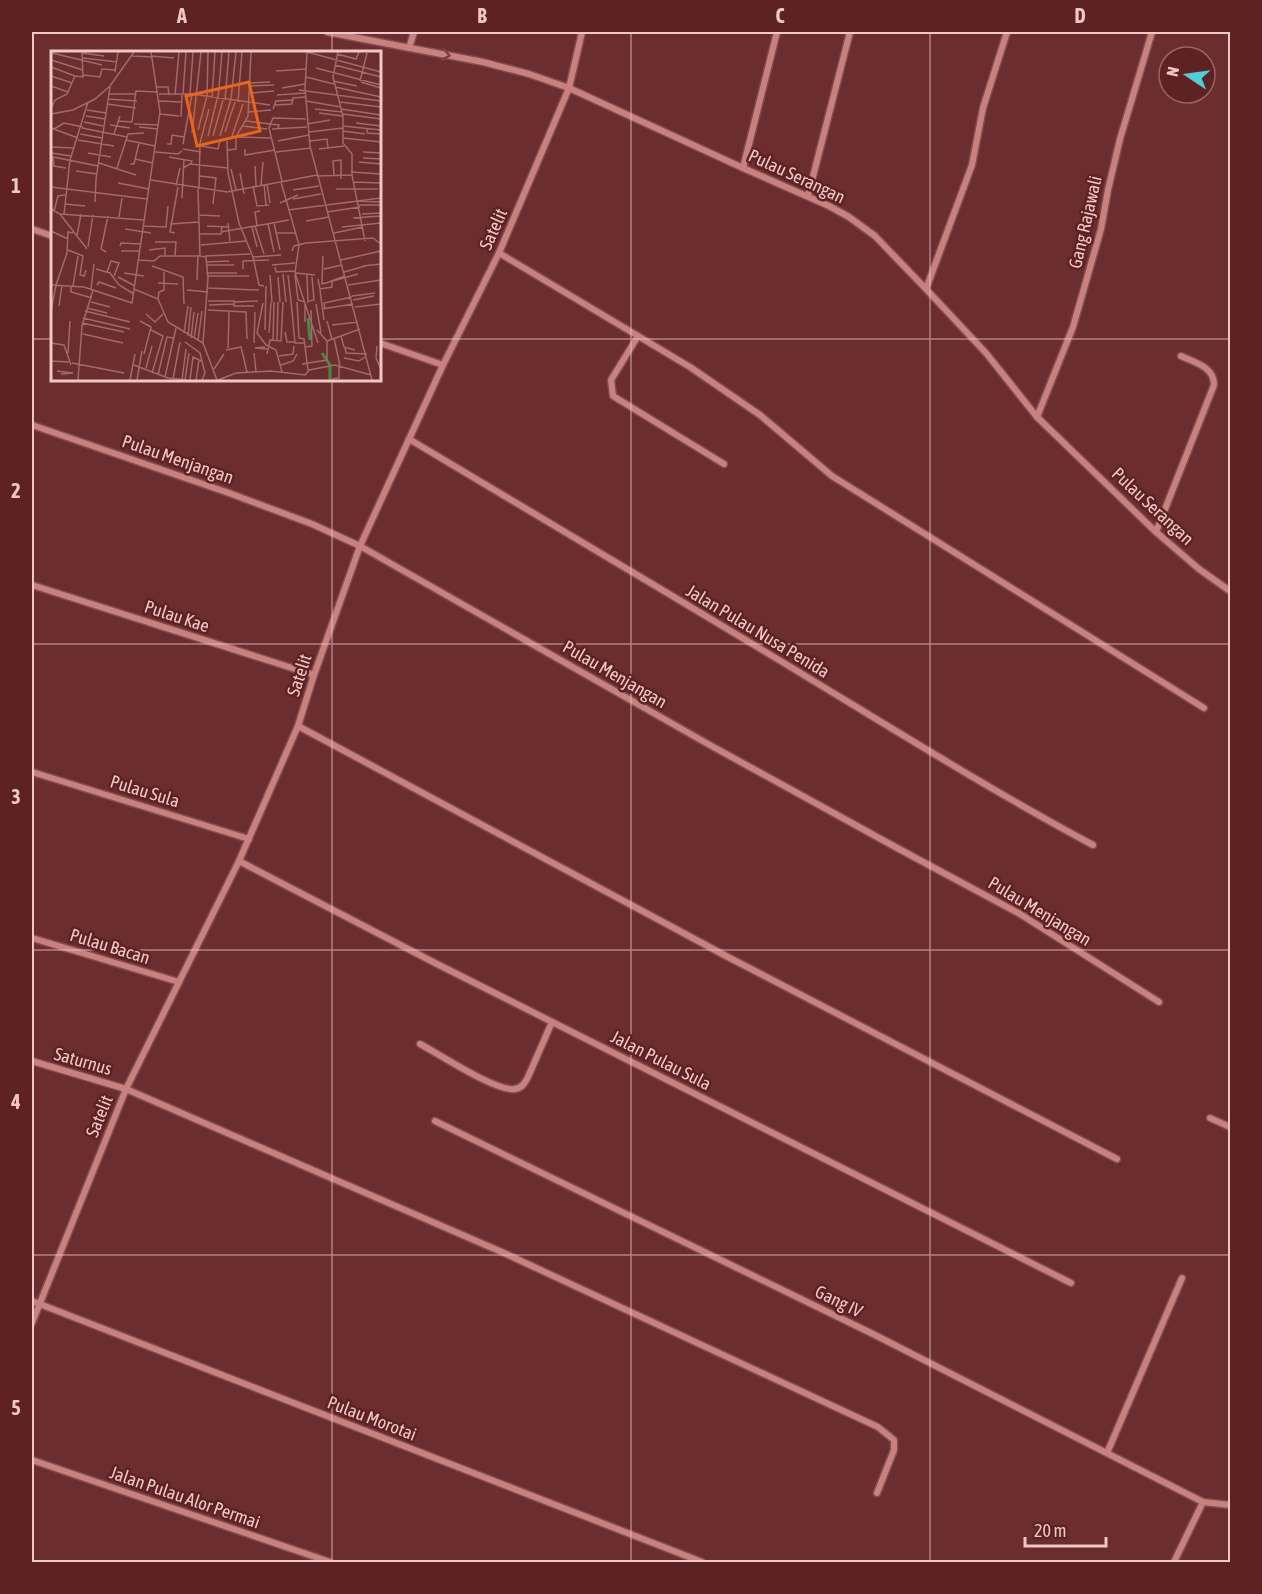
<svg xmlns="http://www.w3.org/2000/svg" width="1262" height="1594" font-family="'Asap Condensed',sans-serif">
<rect width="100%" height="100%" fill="#6b2d2d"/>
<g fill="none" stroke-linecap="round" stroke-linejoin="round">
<defs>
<g id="minor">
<path d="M327 32 483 62 529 74 569 88 743 168 829 206 849 217 875 236 926 289 986 353 1037 417 1156 532 1199 569 1230 591"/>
<path d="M409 48 414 32"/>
<path d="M743 168 777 32"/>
<path d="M808 196 850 32"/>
<path d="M32 229 52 236"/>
<path d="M499 253 690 367 760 415 832 476 1204 708"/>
<path d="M926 289 972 165 983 108 1007 32"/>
<path d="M638 336 611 380 613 396 724 464"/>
<path d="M380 343 443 365"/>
<path d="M1037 417 1073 327 1101 229 1108 190 1120 139 1152 32"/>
<path d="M32 425 229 493 312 524 360 546 708 744 899 849 1020 914 1159 1002"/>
<path d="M409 439C528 510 646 580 764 651 874 717 981 785 1093 845"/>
<path d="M1156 532 1214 385C1214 367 1196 363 1181 356"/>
<path d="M32 585 314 675"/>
<path d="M298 726 728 957 1117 1159"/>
<path d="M32 772 249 839"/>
<path d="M239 861 437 964 1071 1283"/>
<path d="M32 938 179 982"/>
<path d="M420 1044C439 1054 496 1092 515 1089 522 1088 525 1083 528 1077L552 1022"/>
<path d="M32 1061 126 1089 504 1253 878 1427 894 1440V1450L877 1493"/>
<path d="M1210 1118 1230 1127"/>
<path d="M435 1121 873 1334 1203 1502 1230 1505"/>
<path d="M32 1301 702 1562"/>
<path d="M32 1323 126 1089 239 861 298 726 314 675 360 546 443 365 499 253 569 88 582 32"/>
<path d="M1107 1453 1182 1278"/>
<path d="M32 1460 330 1562"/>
<path d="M1174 1562 1203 1502"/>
</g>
</defs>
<use href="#minor" stroke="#814c4d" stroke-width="9"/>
<use href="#minor" stroke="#c8817e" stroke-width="6"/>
</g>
<defs><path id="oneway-chevron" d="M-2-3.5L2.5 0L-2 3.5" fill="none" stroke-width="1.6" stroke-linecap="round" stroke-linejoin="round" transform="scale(1.5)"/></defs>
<use stroke="#7e3e3e" href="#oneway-chevron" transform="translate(446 55) rotate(11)"/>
<path fill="none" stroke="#efc8c6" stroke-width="1.5" stroke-opacity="0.55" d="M332 32V52M631 32V1562M930 32V1562M32 339H52M380 339H1230M332 380V1562M32 644H1230M32 950H1230M32 1255H1230"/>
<g text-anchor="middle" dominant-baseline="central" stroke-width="5" stroke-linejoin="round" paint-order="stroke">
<g font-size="18" fill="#efc8c6" stroke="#5f2223">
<text transform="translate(797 176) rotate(25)">Pulau Serangan</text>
<text transform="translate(1085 222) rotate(-77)">Gang Rajawali</text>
<text transform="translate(493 229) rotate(-66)">Satelit</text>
<text transform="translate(178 459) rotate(19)">Pulau Menjangan</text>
<text transform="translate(1153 506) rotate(43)">Pulau Serangan</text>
<text transform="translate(177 616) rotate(18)">Pulau Kae</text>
<text transform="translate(758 631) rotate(31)">Jalan Pulau Nusa Penida</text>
<text transform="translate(615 674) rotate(30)">Pulau Menjangan</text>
<text transform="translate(299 675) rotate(-72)">Satelit</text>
<text transform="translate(145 791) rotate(17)">Pulau Sula</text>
<text transform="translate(1040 911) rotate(31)">Pulau Menjangan</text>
<text transform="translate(110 946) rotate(17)">Pulau Bacan</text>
<text transform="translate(661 1060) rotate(27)">Jalan Pulau Sula</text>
<text transform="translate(83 1061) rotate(16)">Saturnus</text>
<text transform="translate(99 1116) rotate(-68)">Satelit</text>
<text transform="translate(839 1301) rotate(26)">Gang IV</text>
<text transform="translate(372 1418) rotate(21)">Pulau Morotai</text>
<text transform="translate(185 1497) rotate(19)">Jalan Pulau Alor Permai</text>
</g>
</g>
<g transform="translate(51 51)">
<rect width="330" height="330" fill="#6b2d2d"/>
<path fill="none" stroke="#498745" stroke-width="3" d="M257 267 259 289M271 302 279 314V329"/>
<path fill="none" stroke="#a06b6a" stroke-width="1.5" d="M256 1 330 21M256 1 254 37 259 95 321 329M287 1 282 26 292 65V92L301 103V124L314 190M1 2 51 14M31 2 53 5M286 3 305 8 308 1M81 5 101 6M100 5 123 7M32 7 66 11M0 9 32 19M284 14 330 26M0 16 24 25M265 17 330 34M225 20 255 18M64 21 67 1M32 24 49 26 51 18 65 19M0 25 21 32M255 26 283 33M282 30 306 35M309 30 316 2M310 31 330 37M199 32 219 31M0 35 17 41M199 35 223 34M106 36H117L118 44M284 36 330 46M231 37 254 33M248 39 330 50M200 42 223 40M58 43H85M108 43H141L219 54M132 43 135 1M139 43 142 1M124 44 128 1M226 44 254 42M161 47 164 1M57 48 86 50M167 48 171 1M174 49 178 1M108 50 130 51M255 50 290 56M187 51 191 1M289 51 330 56M56 53 85 57M224 54 241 53 242 47 254 46M0 58 4 49 16 43 24 25 32 26 31 1M222 58 225 50 241 49M264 58 291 61M290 58 330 64M36 59 55 62M198 61 220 59M268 62 292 65M0 63 22 59 44 48 59 35 83 1M109 63 128 65M292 63 330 68M35 65 54 68M130 66 131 44M67 70 81 71 85 40 107 41M195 70 228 74 227 78M33 71 52 75M305 72 330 75M83 73 108 74M256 73 279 69M59 74 79 77M192 75 216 78M292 75 330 79M88 76 107 78M0 77 27 87M31 77 76 86M316 77V82L330 83M3 78 13 72 32 76M221 78 256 76M147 79 156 45 157 1M292 80 314 83M174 81 184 51M258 81 292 77M141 82 150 1M29 83 51 87M63 83 69 65M157 85 166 48M162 85 172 49M169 85 180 48 185 1M181 85 192 53M185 86 220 87M292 87 330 91M27 89 63 95M75 89 104 95M176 90 177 122 188 172 202 206 208 234 213 235M227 90 258 84M259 90 276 88 277 97M116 93H120L121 84 133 86M132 93 141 43M150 95 167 98 169 89M0 96 23 97M132 98 150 101M194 98V104L224 99M268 98 293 95M177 99 185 98V86L197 65 200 1M104 101 127 103 131 100M225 101 260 97M312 101 330 102M0 102 20 105M37 102 60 106M118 106 141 110 140 113M312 107 330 108M84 108 102 112M308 111 330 113M48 112 85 124M79 113H83L88 92M204 115 205 135M15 117 3 115 2 106 47 115M66 117 77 83 93 82M132 117 139 113 177 117M180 118 185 139M25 120 46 123M300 121 330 123M189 122 193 143M283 124 282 110 290 109V128M149 125 165 127 162 153M266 125 301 124M45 128 59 36M100 129 176 141 266 124M231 130 218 77 222 67 255 68M230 131 248 194M302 131 330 132M67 132 98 138M213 133 215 154M216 133 219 152M210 134 212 111M125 135 129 117M202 135 206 155 218 154M0 136 96 148M147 138 149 205M148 138 149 92 158 58M285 138H327M242 139 268 135M131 147 133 108M242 148 270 143M307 150 330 151M44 151 45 128M229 152 247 144M14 153 34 155M308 154H330M0 158 9 163 93 169M237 159 330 147M3 160 7 145 14 144M276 161 309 156M9 163 36 198M13 163 19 109 37 51M311 163 330 162M147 164 169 165M68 166 71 147M302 167 330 165M255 170 278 166M177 172 179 190M223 172 229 199M119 173 148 171M217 173 223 201M93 175 115 176 117 155M156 175 177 176M204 175 213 203M206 175 204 161 209 160M201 176 206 196M291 176 330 172M74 178 100 182M0 180 17 188M170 181 238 169M124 182 119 181 127 136M225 182H244M283 182 312 176M149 183H170L171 176M26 185 30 163M104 191H125L124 205M150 194 195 190M248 194 244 222 267 292M69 195 70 192 90 193M37 196 42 164M17 199 32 205 29 224 33 225 35 219M98 199 114 197V204M70 200H89M241 200 243 195 255 192 322 187 330 193M55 201 50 198 57 165M149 205 155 206 157 227 152 292 166 329M154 205 199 203M272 205 271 233 307 223M202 206 230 204M87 209 103 210 109 205H149M290 209 330 200M155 211 178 210M155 214H183M221 214 244 212M101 215 132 226 133 253M312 215 330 213M224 216 225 221 244 220M45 218 59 222 68 234 83 243M192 218V210L218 209M273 218 291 214M56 221 60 210 68 212 63 225M293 221 318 214M73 222 93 225M155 222H186M245 222 264 224M232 223 235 251M219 224 221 251M237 224 240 250M244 224 247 249 254 251M256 224 257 252M156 225H198M67 226 84 235M227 226 229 251M267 228 269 238 281 236V231M146 229 147 204M107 232 127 233M275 232 294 225M0 234 33 236 81 252 109 61 100 1M5 234 16 202 17 181 22 182M46 234 48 231 65 237M297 234 330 229M20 235V241L41 247M22 235 27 205M157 237 208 239M40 238 43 213M83 238 107 248 117 271 152 292M136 239 157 241M269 239 273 269M301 245 324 242M107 248 108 241 113 239V221M302 249 323 245M157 250H184M240 250 244 292H254M258 250 263 249 261 226M40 251 59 256M246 251 248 287 253 288 257 319M212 252 206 282 215 294 225 299 231 321M265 253 270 282M158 254 183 253M8 255 11 234M203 255H183V251L207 250M304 256 330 253M36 257 56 262M271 258 302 253M274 258 273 252 301 246M157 259 195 261 196 288M0 260 5 234M34 260 79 271M95 263 104 271 112 263M32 267 79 278M89 270 100 276 93 303M276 270 281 288M254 271V252M31 272 73 281M281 274 307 271M100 279 112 285 101 322M214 279 215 235M234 281 236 291H244M133 282 137 255M218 282 220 251M32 283 72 292M137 285 140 256M290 285 293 296 304 299M140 287 143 261M143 287 147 262M283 287 289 315M147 289 151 260M222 289 223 251M226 290 227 251M276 290 309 278M134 291 149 302 154 322 151 329M0 292 13 294 20 314M203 292 204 261M326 295 325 307 330 318M214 296 204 297 216 298M255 296 261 295 260 259M294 296 295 302 316 303M177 297 178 261M175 299 190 296 196 321M17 302 19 270M203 302 205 321M216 303 219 289 230 290 232 251M228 305 242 303 243 295M293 307 308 310 314 306M0 310 18 311M21 312 73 322M251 313 276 309V290L266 279M83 314 117 327 136 329M230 314 242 310 246 303M95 317 101 295M163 318 173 303M6 320 22 322 10 323M107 324 116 286 123 287M114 326 125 277M122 328 129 291M281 328 288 327V315M27 329 31 275 42 239M79 329 84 303M86 329 91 300M131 329 135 298M134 329 138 302M139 329 142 306 150 310M145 329 148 309M167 329 185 322 220 320 254 324 258 319 284 314 320 324"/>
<path fill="#e9641f" fill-opacity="0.15" stroke="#e9641f" stroke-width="3" d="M198 31 209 80 146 95 135 45Z"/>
<rect width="330" height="330" fill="none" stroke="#efc8c6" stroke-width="3"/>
</g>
<rect width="1262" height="1594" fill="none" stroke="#5f2223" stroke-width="66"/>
<g transform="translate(1187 75) rotate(283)"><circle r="28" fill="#5f2223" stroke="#996464" stroke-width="1.5"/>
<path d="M0-4.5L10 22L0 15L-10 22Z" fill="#52ccd5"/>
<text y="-9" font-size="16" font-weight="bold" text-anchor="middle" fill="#efc8c6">N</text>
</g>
<path d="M1025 1537v9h81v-9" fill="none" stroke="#efc8c6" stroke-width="3"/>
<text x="1034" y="1537" font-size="18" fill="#efc8c6" stroke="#5f2223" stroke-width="4.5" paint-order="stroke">20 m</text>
<rect x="33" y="33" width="1196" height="1528" fill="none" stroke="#efc8c6" stroke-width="2"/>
<g font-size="20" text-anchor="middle" font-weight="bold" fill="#efc8c6">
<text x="182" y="23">A</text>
<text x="482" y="23">B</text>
<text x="780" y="23">C</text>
<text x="1080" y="23">D</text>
<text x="16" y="193">1</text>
<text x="16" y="498">2</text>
<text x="16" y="804">3</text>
<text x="16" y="1109">4</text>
<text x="16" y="1415">5</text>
</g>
</svg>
